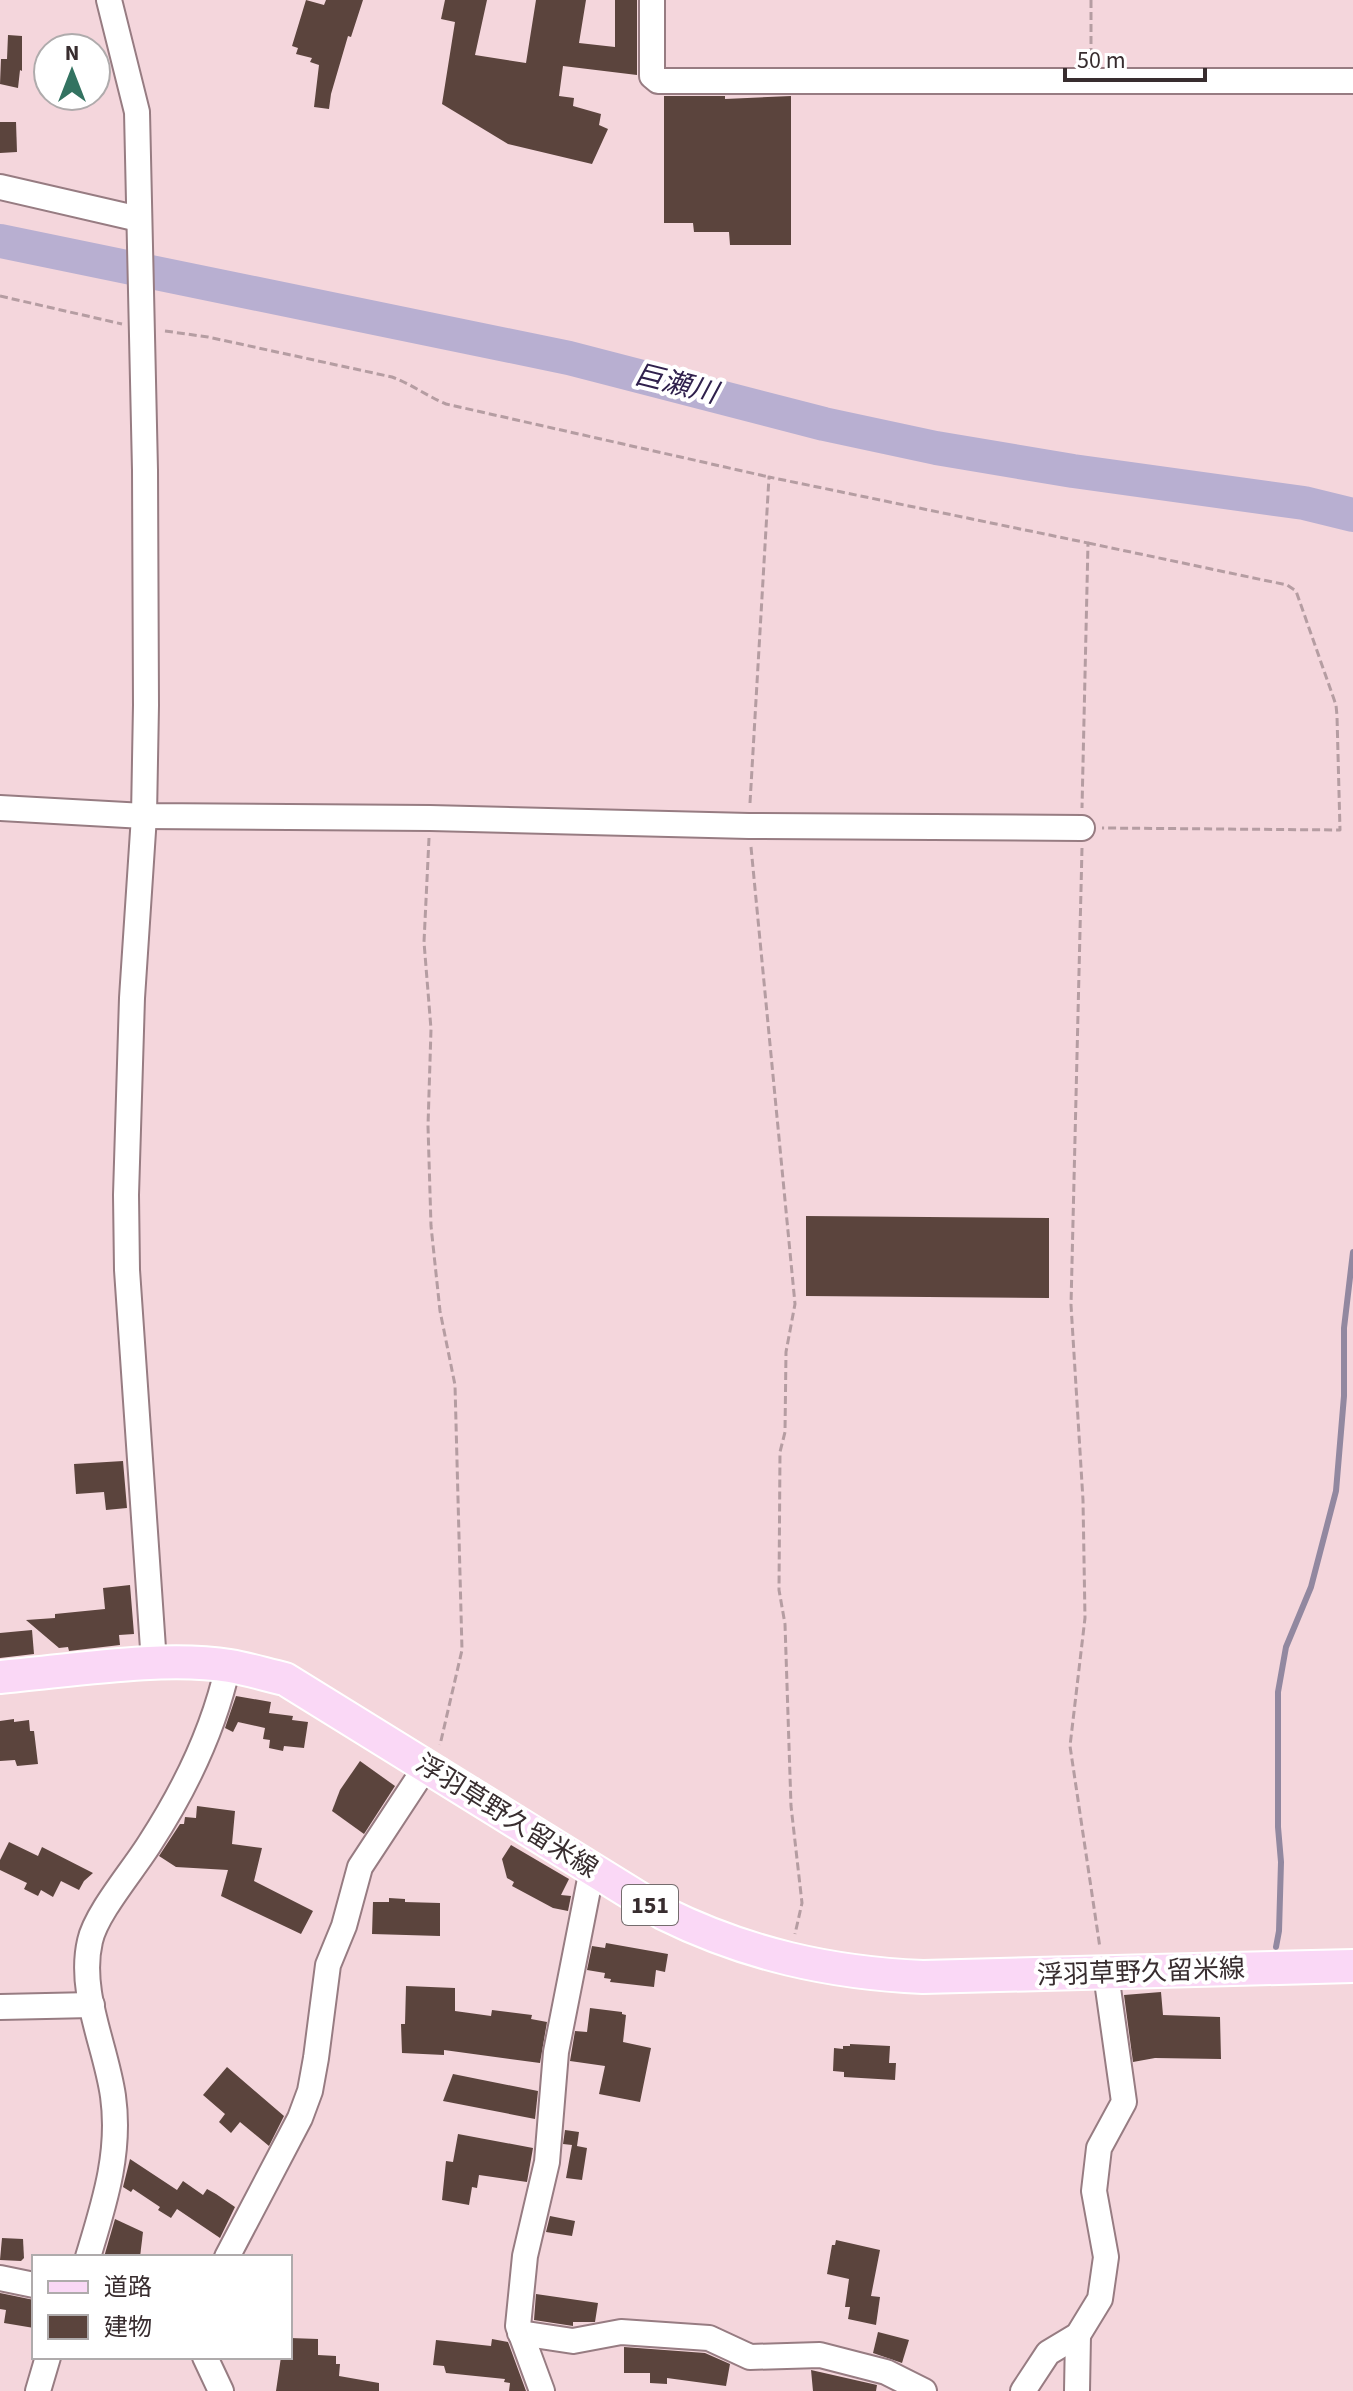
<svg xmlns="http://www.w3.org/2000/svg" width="1353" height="2391" font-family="'Source Sans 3','Noto Sans JP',sans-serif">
<rect width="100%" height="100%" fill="#f4d6dc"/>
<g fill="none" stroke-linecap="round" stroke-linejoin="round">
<path stroke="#9288a0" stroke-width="6" d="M1276 1947 1279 1931 1281 1862 1278 1827V1692L1286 1647 1311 1587 1336 1491 1344 1396V1328L1353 1252"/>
<path stroke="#b8afd1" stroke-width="34" d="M0 241 569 358 824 424 936 448 1073 471 1304 503 1353 515"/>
</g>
<g fill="#5b443d">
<path d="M306 0 324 5 326 0H363L351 37 348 36 331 94 329 109 314 107 319 65 310 62 312 58 296 54 298 48 292 46Z"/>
<path d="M445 0H487L475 55 526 63 536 0H586L579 43 615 47V0H637V75L563 66 559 96 574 98 573 106 601 114 599 125 608 129 592 164 508 144 442 104 455 22 441 19Z"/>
<path d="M8 35 22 36V71L20 70 18 88 0 84 1 59H7Z"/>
<path d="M664 96H725V99L791 96V245H730L729 232H694L693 223H664Z"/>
<path d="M0 122H16L17 152 0 153Z"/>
<path d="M806 1216 1049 1218V1298L806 1296Z"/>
<path d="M123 1461 127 1508 106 1510 104 1492 76 1494 74 1464Z"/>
<path d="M130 1585 134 1634 119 1635 120 1645 69 1651 68 1647 59 1648 26 1620 55 1618V1614L105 1609 103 1588Z"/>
<path d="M32 1630 34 1654 0 1658V1633Z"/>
<path d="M236 1696 271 1702 269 1713 293 1716 292 1720 308 1722 304 1748 284 1746 283 1751 269 1748 270 1740 263 1739 265 1728 238 1722 233 1732 225 1728Z"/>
<path d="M14 1719V1722L29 1720 30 1731H34L38 1764 17 1766 15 1760 0 1761V1721Z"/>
<path d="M360 1761 395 1786 364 1834 332 1811 340 1790Z"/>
<path d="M197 1806 235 1811 232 1844 262 1848 254 1881 313 1911 301 1934 221 1896 228 1870 176 1867 159 1856 180 1824H184L185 1817 196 1818Z"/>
<path d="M9 1842 38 1856 42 1847 93 1873 84 1881 79 1890 61 1881 53 1897 41 1890 38 1896 24 1889 27 1883 0 1870V1860Z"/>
<path d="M511 1845 569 1879 561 1895 571 1896 568 1911 553 1908 512 1886 514 1882 507 1878 502 1859Z"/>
<path d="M389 1898 405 1899V1902L440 1903V1936L372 1934 373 1902H389Z"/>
<path d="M606 1943 668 1954 665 1972 656 1970 654 1987 610 1982 611 1979 604 1978 605 1973 587 1970 592 1946 605 1948Z"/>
<path d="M406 1986 455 1988V2011L491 2016 492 2010 532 2015 531 2019 547 2022 540 2063 444 2050V2055L402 2053 401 2024H405Z"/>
<path d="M1161 1992 1163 2015 1220 2017 1221 2059 1155 2058 1133 2062 1124 1995Z"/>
<path d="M590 2008 622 2012V2014L626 2015 623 2042 651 2048 640 2102 599 2094 605 2066 570 2061 575 2031 587 2032Z"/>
<path d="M850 2044 890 2046 889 2063H896L895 2080 844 2077V2072L833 2071 834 2048 843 2049V2046H850Z"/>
<path d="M227 2067 284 2116 269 2146 240 2122 231 2133 219 2122 225 2114 203 2095Z"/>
<path d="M453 2074 538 2091 535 2119 443 2101Z"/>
<path d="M565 2130 579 2132 577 2146 587 2148 582 2180 566 2178 572 2145 563 2144Z"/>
<path d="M458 2134 533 2148 527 2182 479 2175 477 2188 472 2187 469 2205 442 2200 446 2161 453 2162Z"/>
<path d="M130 2159 177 2190 183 2181 203 2195 207 2189 216 2194 235 2207 220 2238 177 2209 171 2218 158 2210 160 2207 133 2189 131 2192 123 2187Z"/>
<path d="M550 2216 575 2221 572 2236 546 2232Z"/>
<path d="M115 2219 143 2232 140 2257H104Z"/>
<path d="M2 2238 23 2239 24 2258 21 2261 0 2260Z"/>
<path d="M836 2240 880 2250 871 2296 880 2297 876 2325 848 2319 850 2307H845L849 2279 827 2274 832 2245H835Z"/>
<path d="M0 2293 34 2300V2328L4 2323 6 2310 0 2309Z"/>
<path d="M536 2294 598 2303 595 2322H573V2326L534 2320Z"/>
<path d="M878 2332 909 2340 902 2363 873 2353Z"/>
<path d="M290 2338 318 2339V2355L336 2356V2364H340L339 2376 379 2383V2391H276L281 2357H290Z"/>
<path d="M492 2339 508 2342 526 2391H509L510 2383 504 2382 505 2379 446 2373 444 2366 433 2365 436 2340 491 2346Z"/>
<path d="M624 2347 705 2353 730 2364 726 2386 667 2378V2384L650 2383V2373H624Z"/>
<path d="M811 2370 877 2385 876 2391H813Z"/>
</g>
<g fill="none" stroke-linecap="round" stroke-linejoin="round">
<defs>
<g id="minor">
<path d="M109 0 137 112 145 470 146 705 144 816 132 998 126 1195 127 1270 154 1663"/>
<path d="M652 0V76L658 81H1353"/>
<path d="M0 187 139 219"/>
<path d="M0 808 144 816 430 818 749 826 1082 828"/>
<path d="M0 2007 92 2005"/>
<path d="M88 2257C104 2204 121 2153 113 2096 106 2046 78 1992 90 1941 96 1913 134 1869 150 1843 185 1789 214 1729 228 1666"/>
<path d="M227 2257 300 2118 310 2091 316 2058 328 1965 344 1926 360 1867 427 1765"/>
<path d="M0 2278 34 2285"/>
<path d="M520 2333 573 2341 621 2332 709 2338 750 2357 820 2355 886 2372 924 2391"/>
<path d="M205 2357 221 2391"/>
<path d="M38 2391 48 2357"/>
<path d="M542 2391 518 2326 525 2256 547 2162 556 2052 592 1869"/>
<path d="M1023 2391 1048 2353 1078 2335 1100 2299 1106 2257 1094 2191 1099 2148 1124 2102 1106 1974"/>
<path d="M1077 2391 1078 2335"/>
</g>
<path id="major" d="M0 1677C69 1671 163 1655 230 1666 248 1669 267 1675 285 1679L663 1913C746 1954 830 1973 923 1977L1353 1966"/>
</defs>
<use href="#minor" stroke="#977c82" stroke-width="28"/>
<use href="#major" stroke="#fff" stroke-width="36"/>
<g stroke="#b59da2" stroke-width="3" stroke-dasharray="8 4" stroke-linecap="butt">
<path d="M1091 0V60"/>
<path d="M0 296 122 324"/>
<path d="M165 331 208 337 392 377C411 384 427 396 446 404L769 477"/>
<path d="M1088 543 1287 585 1296 591 1336 705 1337 716 1340 830 1102 828"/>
<path d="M750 803 769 477 1088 543 1082 808"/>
<path d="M429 838 424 942 431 1029 428 1126 431 1226 440 1311 455 1385 462 1650 440 1745"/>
<path d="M751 847 795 1304 786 1352 785 1432 780 1452 779 1590 785 1624 791 1806 802 1903 795 1934"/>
<path d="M1082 848 1071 1305 1083 1500 1085 1618 1070 1746 1100 1948"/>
</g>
<use href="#minor" stroke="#fff" stroke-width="24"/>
<use href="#major" stroke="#fad8f6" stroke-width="32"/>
</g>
<g text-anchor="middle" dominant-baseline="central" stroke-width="8" stroke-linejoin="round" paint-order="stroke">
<rect fill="#fff" stroke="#746c6d" stroke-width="2" x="622" y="1885" width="56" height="40" rx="6"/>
<g font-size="24" font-weight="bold" fill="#382d2f">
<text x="650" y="1905">151</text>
</g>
<g font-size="26" fill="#382d2f" stroke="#fff">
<text transform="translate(507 1816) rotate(32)">浮羽草野久留米線</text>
<text transform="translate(1141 1972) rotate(-2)">浮羽草野久留米線</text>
</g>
<g font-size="28" font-style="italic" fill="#30214d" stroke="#fff">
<text transform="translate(676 384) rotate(14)">巨瀬川</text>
</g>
</g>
<rect x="32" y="2255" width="260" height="104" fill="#ffffff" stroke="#afabac" stroke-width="2"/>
<rect x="48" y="2281" width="40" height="12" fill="#fad8f6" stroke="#afabac" stroke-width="2"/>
<text x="104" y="2295" font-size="24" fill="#382d2f">道路</text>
<rect x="48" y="2315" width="40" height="24" fill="#5b443d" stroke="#afabac" stroke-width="2"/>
<text x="104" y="2335" font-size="24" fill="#382d2f">建物</text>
<g transform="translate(72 72)"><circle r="38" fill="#ffffff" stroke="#afabac" stroke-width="2"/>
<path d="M0-6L14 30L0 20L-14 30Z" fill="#337361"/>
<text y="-12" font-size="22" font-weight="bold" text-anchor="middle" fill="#382d2f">N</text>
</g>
<path d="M1065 68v12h140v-12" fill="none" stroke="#382d2f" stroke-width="4"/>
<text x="1077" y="68" font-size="24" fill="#382d2f" stroke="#ffffff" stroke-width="6" paint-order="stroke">50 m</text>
</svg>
